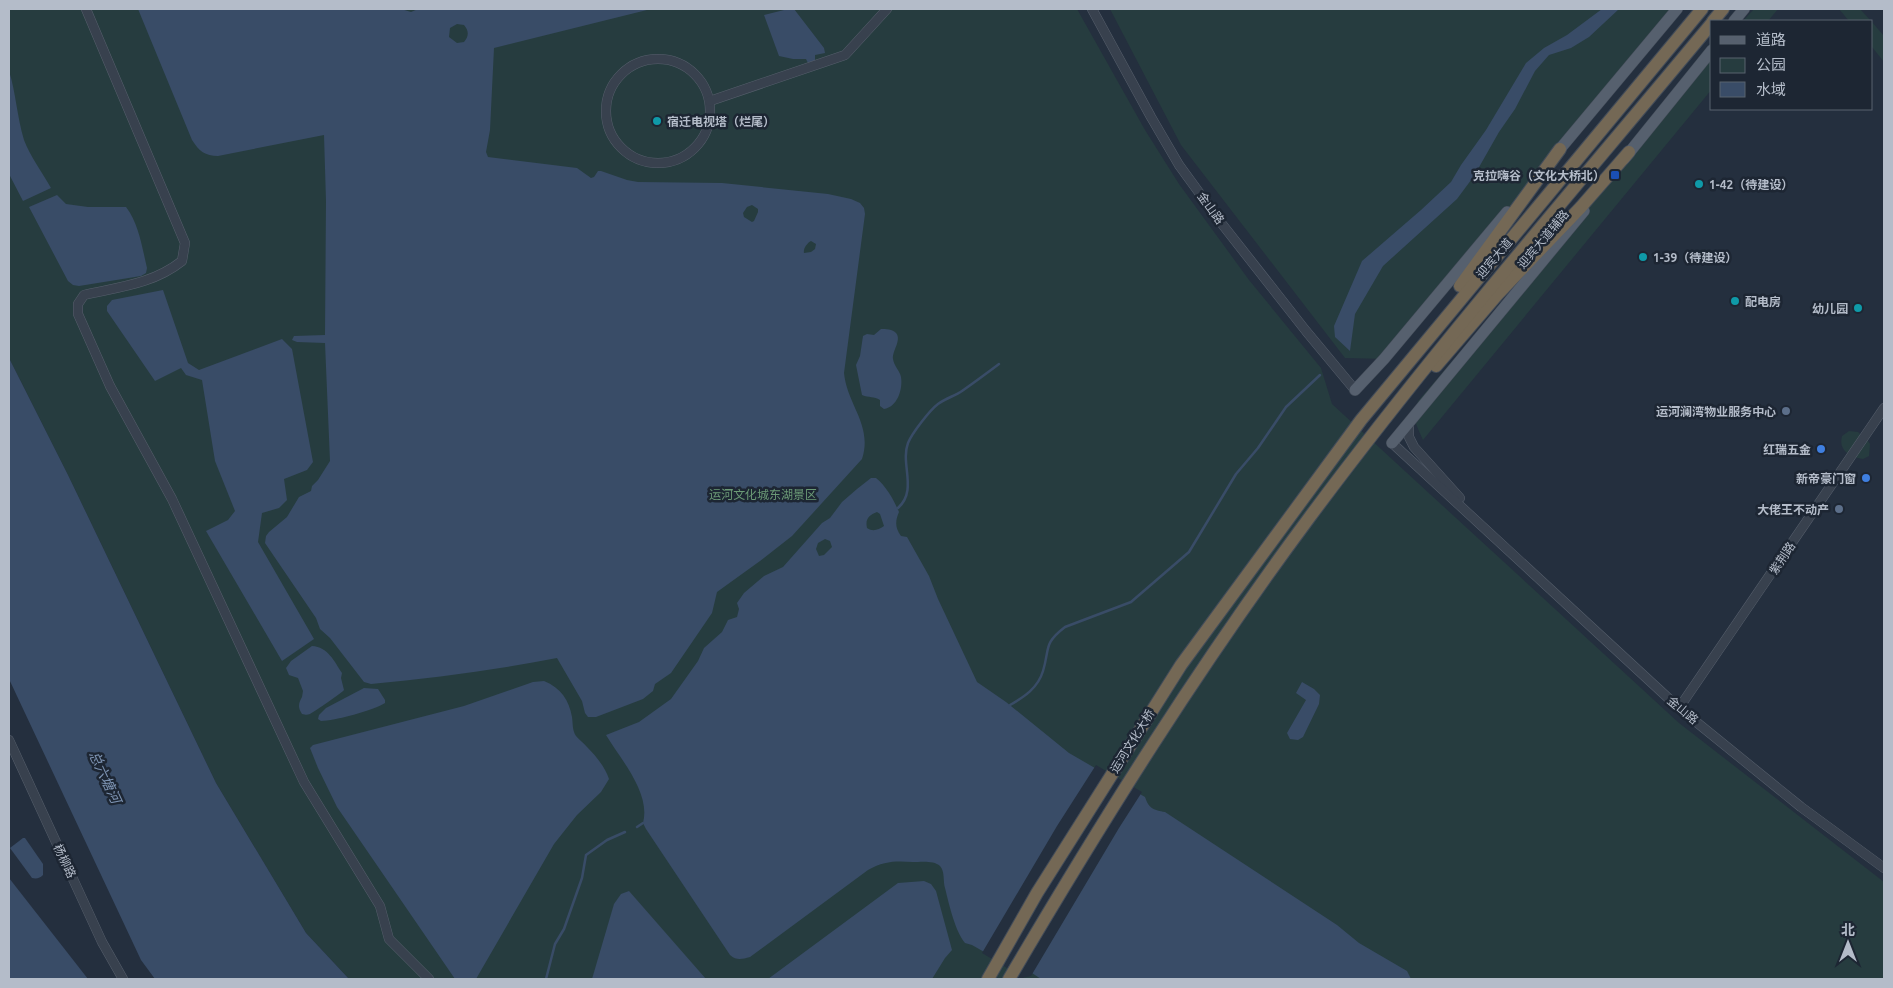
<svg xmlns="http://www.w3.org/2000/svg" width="1893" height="988" font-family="Ubuntu,'Noto Sans SC',sans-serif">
<rect width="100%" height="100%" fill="#242f3e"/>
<g fill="#263c3f">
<path d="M9 9H1077L1145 130 1179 184 1249 280 1321 368 1332 404 1679 723 1884 882V979H349L306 933 216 783 68 475 9 358Z"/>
<path d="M1110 9H1681L1388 359 1345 358 1181 145Z"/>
<path d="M1754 9H1778L1768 21H1743Z"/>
<path d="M1839 9H1860L1871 21H1849Z"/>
<path d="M1872 22 1884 36V62L1872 47Z"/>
<path d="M1712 58V89L1423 440C1416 424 1411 417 1418 401Z"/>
<path d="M1849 431 1858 432 1862 436 1848 454C1842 449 1840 444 1842 436Z"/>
<path d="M1866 438 1870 444 1869 456 1863 459 1853 457Z"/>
</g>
<g fill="#394c67" fill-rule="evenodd">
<path d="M138 9H401L411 12 418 9H651L494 48 490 130 486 152 488 157 577 168 591 178 594 177 598 171H601L627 180 638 182 722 183 828 194 851 199 860 203 864 208 865 214 844 373C847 405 873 425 862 459L792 536 760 561 717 592 712 613 671 673 655 684 653 691 643 699 596 717H588L585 713 582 701 557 658C496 670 433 678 371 684L364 682 330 638 320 629 316 618 265 543 266 536 269 532 287 517 299 497 311 491 312 486 318 480 330 461 325 343 297 342 292 340 294 336 325 335 326 201 324 135 218 156C205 156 199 151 192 140ZM457 24 464 25C469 31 469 36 464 42L457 43 449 37 450 28ZM752 205 758 209V212L754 221 752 222 744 217 743 213 747 207ZM811 241 816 244 815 249 811 252 804 253C803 249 807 243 811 241Z"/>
<path d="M788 9H794L824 48 825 53 815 55V61L808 63 806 59H793L779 56 764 15Z"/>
<path d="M1602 9H1619L1589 37 1571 48 1549 55 1535 71 1515 109 1499 132 1474 176 1457 199 1383 266 1355 314 1350 351 1335 337 1334 326 1362 261 1421 210 1451 182 1461 165 1486 130 1526 63 1544 48 1567 35Z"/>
<path d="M9 71C16 93 17 117 24 140 30 156 42 172 51 188L23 201 9 174Z"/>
<path d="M57 195 66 204 88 207H126C139 224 142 247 147 268L146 273 141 276 79 286 73 285 68 281 29 207Z"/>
<path d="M163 290 188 363 199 370 282 339 292 349 313 462 307 470 284 479 287 500 279 508 262 513 258 542 314 639 282 661 206 531 228 520 235 511 215 461 202 380 186 375 181 368 155 381 107 311V306L112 300Z"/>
<path d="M881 329C885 329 893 329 896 333 902 340 892 351 893 359 894 366 900 371 901 377 903 390 897 407 884 409L880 406V400C874 396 869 398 862 395L856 365 860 356 863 336 867 334 874 335Z"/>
<path d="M9 358 68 475 216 783 306 933 349 979H155L141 960 9 679Z"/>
<path d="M871 478H876C886 486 894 500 899 512 895 521 895 528 901 536L907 537 929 576 938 599 977 682 1006 702 1069 753 1145 797C1149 809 1154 810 1165 812L1337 925 1359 943 1407 971 1411 979H1041L1032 973 1014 969 972 945 965 943C955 931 949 904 945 888 943 882 945 871 940 866 934 860 920 862 913 862 895 861 884 861 868 870L750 957C742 959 737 961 730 955L646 829 643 823C651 793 621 760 606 735L639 722 671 699 698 661 704 648 722 632 728 620 737 617 739 609 737 603 744 593 764 576 783 567 822 523 830 518 842 502 857 489ZM877 512 880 514 884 526C878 530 873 532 867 528 865 519 869 515 877 512ZM825 539 830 541 832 547 824 555 819 556 816 549 818 543Z"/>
<path d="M312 646C328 647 334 661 342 673L341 678 344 690C342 693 315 711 310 714 307 715 306 715 302 714 298 708 298 704 302 697L303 691 298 678 289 675 286 668 291 661Z"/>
<path d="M544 681C561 688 569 700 572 717 573 723 572 730 576 736 579 740 584 743 587 747 596 756 605 767 609 779L601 792 577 815 554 844 476 979H455L337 807 318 768 310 748 313 745 464 706 533 682Z"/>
<path d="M1302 682 1314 689 1320 695 1319 704 1303 737 1298 740 1290 739 1287 733 1306 700 1296 693Z"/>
<path d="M364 688 378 689 385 700V703C375 710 333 721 321 721L318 719 319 715 326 708Z"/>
<path d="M23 838H25L43 864V875C40 878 37 879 32 878L10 848Z"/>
<path d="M9 878 88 979H9Z"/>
<path d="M924 881 931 884 936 891 952 950 945 958 932 979H768L898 883Z"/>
<path d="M629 891 706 979H592L614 904 621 894Z"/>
</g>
<path fill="#242f3e" d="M1096 765 1142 792 1119 828 1031 976 1018 979 1012 971 982 953 1057 826Z"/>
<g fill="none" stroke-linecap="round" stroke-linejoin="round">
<g stroke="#394c67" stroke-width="2.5">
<path d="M898 508C918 490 900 464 908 443 912 433 930 410 938 404 946 398 955 396 962 391 975 382 987 373 999 364"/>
<path d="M1010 705C1024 697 1038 688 1043 671 1050 648 1043 644 1065 627L1131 602 1189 552 1236 474 1258 448 1286 407 1320 375"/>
<path d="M637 827 643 823"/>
<path d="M546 979 555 944 564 929 582 878 586 855 607 840 625 832"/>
</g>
<defs>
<g id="minor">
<path d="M86 9 185 243 182 261C153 284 119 287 84 295L78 304V314L110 386 172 499 304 782 380 906 389 939 429 979"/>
<path d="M1092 9 1151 117 1179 165 1222 224 1306 331 1355 390"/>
<circle cx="658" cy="111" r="52"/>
<path d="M710 101 845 55 887 9"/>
<path d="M1409 424V437L1414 447 1460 498"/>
<path d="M1392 443 1679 708 1801 807 1884 868"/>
<path d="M1679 708 1884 408"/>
<path d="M9 740 102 942 123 979"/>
</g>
<g id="major">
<path d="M1734 21 1744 9"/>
<path d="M1555 155 1677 9"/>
<path d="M1624 159 1712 50"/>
<path d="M1355 390 1384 359 1507 212"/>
<path d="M1392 443 1584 211"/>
</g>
<g id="highway">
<path d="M1713 21 1723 9"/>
<path d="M1460 286 1560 149"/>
<path d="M1436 366 1497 295 1581 207 1629 152"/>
<path d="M988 979 1037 893 1181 665 1361 420 1702 9"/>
<path d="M1009 979C1102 821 1199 666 1309 518 1436 347 1576 187 1712 23"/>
</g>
</defs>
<use href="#minor" stroke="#565f6c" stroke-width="10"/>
<use href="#major" stroke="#414a57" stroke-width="12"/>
<use href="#highway" stroke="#434c59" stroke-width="14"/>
<use href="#minor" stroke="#38414e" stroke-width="9"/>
<use href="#major" stroke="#56606e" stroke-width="11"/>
<use href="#highway" stroke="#746855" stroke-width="12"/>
</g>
<g fill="#0f9aa8" stroke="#1d2633" stroke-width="2">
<circle cx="657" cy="121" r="5"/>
<circle cx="1699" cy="184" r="5"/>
<circle cx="1643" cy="257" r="5"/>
<circle cx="1735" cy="301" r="5"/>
<circle cx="1858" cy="308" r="5"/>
</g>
<rect fill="#1a4fb4" stroke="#1d2633" stroke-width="2" x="1610" y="170" width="10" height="10" rx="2.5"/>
<g fill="#5c6f8a" stroke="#1d2633" stroke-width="2">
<circle cx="1786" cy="411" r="5"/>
<circle cx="1839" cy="509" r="5"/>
</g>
<g fill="#3f7fe0" stroke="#1d2633" stroke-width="2">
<circle cx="1821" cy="449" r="5"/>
<circle cx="1866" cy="478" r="5"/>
</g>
<g text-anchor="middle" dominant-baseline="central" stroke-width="5" stroke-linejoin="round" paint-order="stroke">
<g font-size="12" font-weight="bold" fill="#b4bcc9" stroke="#1d2633" text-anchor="end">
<text x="667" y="121" text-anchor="start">宿迁电视塔（烂尾）</text>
<text x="1605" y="175">克拉嗨谷（文化大桥北）</text>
<text x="1709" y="184" text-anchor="start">1-42（待建设）</text>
<text x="1653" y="257" text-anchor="start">1-39（待建设）</text>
<text x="1745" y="301" text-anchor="start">配电房</text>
<text x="1848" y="308">幼儿园</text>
<text x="1776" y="411">运河澜湾物业服务中心</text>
<text x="1811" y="449">红瑞五金</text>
<text x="1856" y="478">新帝豪门窗</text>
<text x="1829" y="509">大佬王不动产</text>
</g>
<g font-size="12" fill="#b4bcc9" stroke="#1d2633">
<text transform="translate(1211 208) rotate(54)">金山路</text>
<text transform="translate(1543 239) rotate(-50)">迎宾大道辅路</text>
<text transform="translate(1494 258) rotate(-50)">迎宾大道</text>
<text transform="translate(1782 558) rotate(-56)">紫荆路</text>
<text transform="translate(1683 710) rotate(40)">金山路</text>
<text transform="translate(1132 741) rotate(-58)">运河文化大桥</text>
<text transform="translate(65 861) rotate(65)">杨柳路</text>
</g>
<g font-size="12" fill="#6b9a76" stroke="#1d2633">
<text x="763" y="494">运河文化城东湖景区</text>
</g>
<g font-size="14" font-style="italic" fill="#7c92b1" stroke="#1d2633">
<text transform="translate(105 777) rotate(65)">总六塘河</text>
</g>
</g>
<rect width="1893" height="988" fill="none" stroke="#b4bcc9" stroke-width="20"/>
<rect x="1710" y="20" width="162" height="90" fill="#1d2633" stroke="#59626f"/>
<rect x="1720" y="36" width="25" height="8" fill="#56606e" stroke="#59626f"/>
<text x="1756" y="45" font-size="15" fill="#b4bcc9">道路</text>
<rect x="1720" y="58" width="25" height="15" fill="#263c3f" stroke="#59626f"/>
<text x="1756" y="70" font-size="15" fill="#b4bcc9">公园</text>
<rect x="1720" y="82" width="25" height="15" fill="#394c67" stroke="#59626f"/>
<text x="1756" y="95" font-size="15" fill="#b4bcc9">水域</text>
<g transform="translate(1848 943)" stroke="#1d2633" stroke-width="4" paint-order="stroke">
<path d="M0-4L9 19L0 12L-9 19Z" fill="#b4bcc9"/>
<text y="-8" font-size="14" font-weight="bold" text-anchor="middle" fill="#b4bcc9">北</text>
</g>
</svg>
